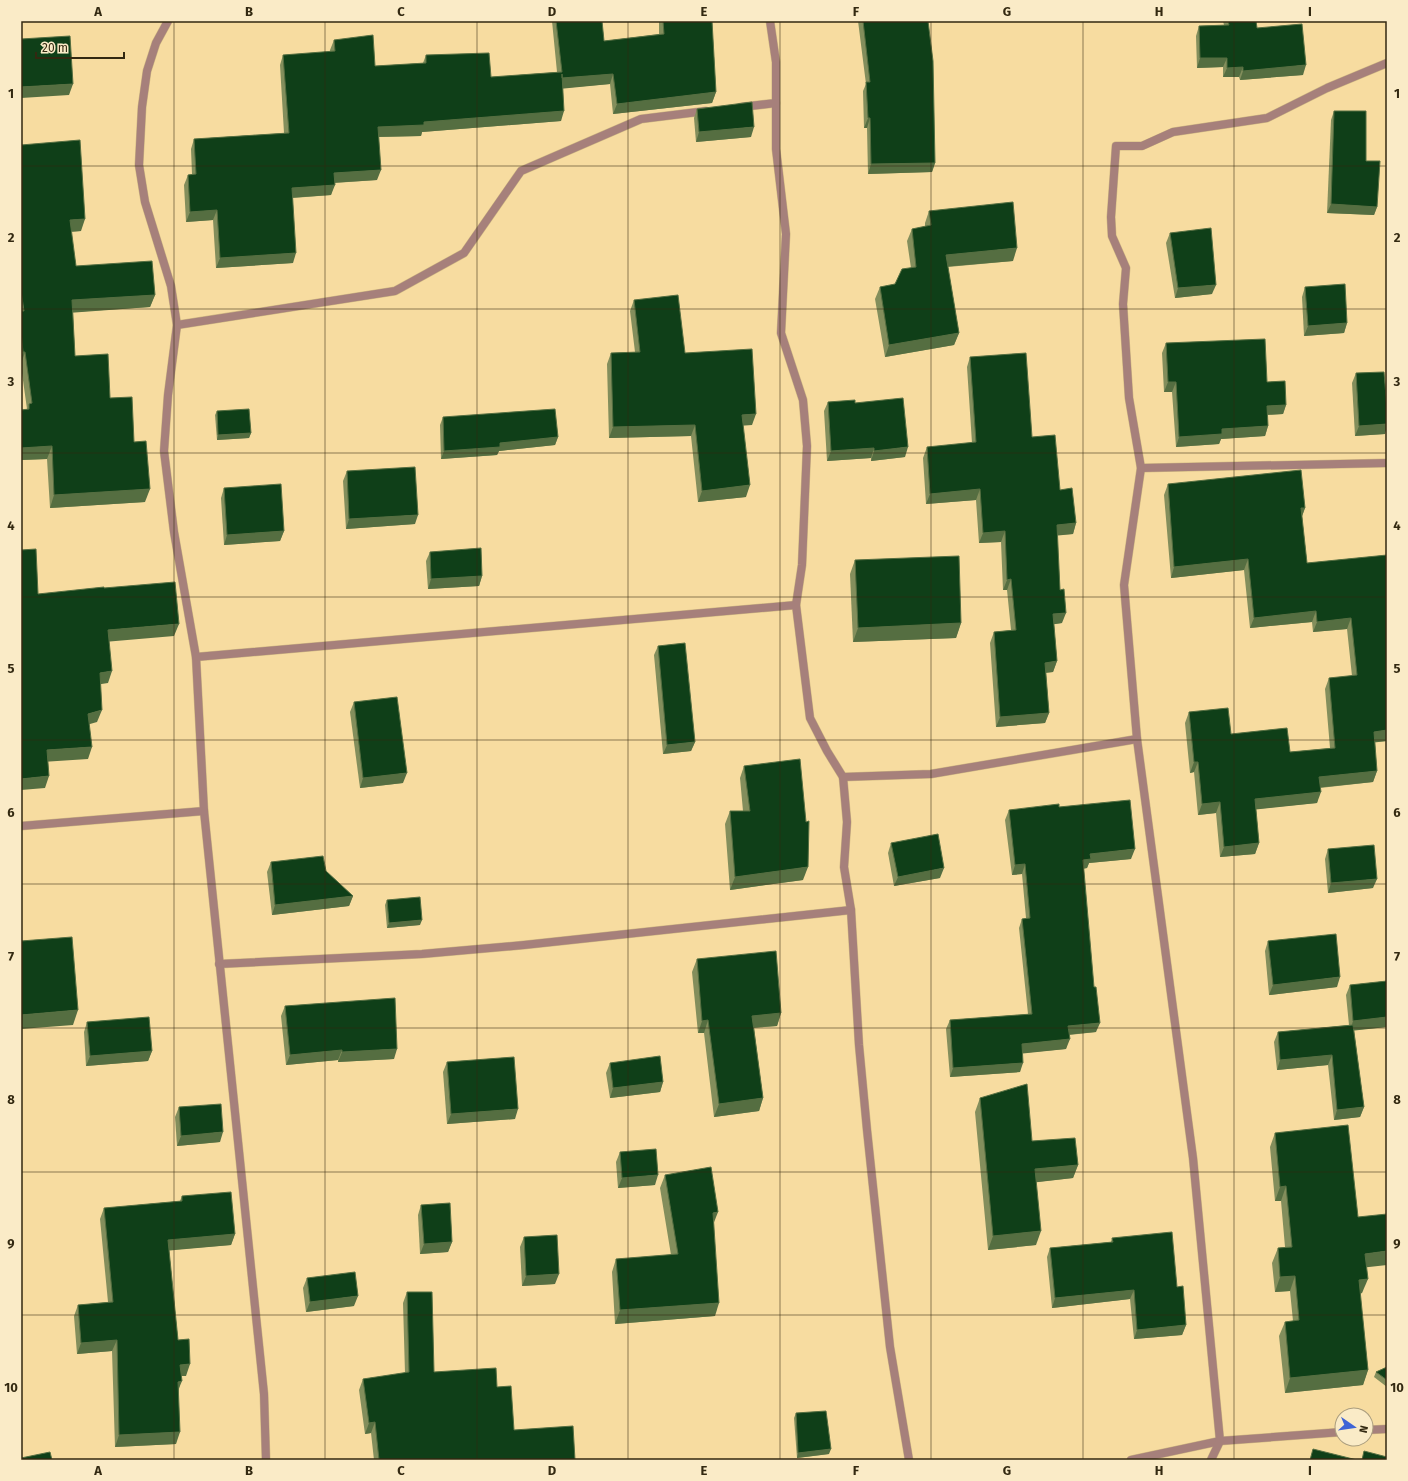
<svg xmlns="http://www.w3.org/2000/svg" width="1408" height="1481" font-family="'Fira Sans',sans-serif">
<rect width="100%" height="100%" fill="#f7dca0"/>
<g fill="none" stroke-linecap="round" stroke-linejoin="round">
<defs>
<g id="minor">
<path d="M168 21 156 43 147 71 142 107 139 165 145 202 171 286 177 325 168 395 164 451 174 532 196 657 204 811 264 1394 266 1460"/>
<path d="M770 21 776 62V149L786 234 781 333 803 400 807 446 802 565 796 605 810 718 827 751 843 777 847 822 844 867 851 910 859 1045 867 1130 890 1347 909 1460"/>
<path d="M741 107 776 103"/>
<path d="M177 325 395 291 464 253 521 171 641 119 706 111"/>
<path d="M1141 468 1387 463"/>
<path d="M196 657 796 605"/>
<path d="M843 777 931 774 1137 739"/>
<path d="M21 826 204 811"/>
<path d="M219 964 422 954 524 945 851 910"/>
<path d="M1366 1430 1387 1429"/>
<path d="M1131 1460 1220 1441 1342 1432"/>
<path d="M1211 1460 1220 1441 1193 1158 1137 739 1124 585 1141 468 1129 398 1123 304 1126 268 1112 236 1111 217 1116 146H1142L1173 132 1267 118 1327 88 1387 63"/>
</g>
</defs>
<use href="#minor" stroke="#d0b883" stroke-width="9"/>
<use href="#minor" stroke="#a6807b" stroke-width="8"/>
</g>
<g fill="#838e5c">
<path d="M552 21H602L604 41 659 34V21H712L716 92 712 103 613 114 610 84 563 88 561 121 422 132 421 136 379 137 377 180 334 183 331 195 293 198V263L216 268 213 220 186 222 184 185 188 175 192 174 191 149 194 139 284 133 280 65 283 55 330 52V50L334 40 375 66 423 63 426 55 491 77 557 72Z"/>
<path d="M858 21H932L931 22 928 23 935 163 932 172 868 174 867 128H864L863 91 866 84Z"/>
<path d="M1223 21H1256L1257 28 1303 75 1240 80 1239 77H1223V67L1197 68 1196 36 1199 26 1224 25Z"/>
<path d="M697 109 751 137 696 142 694 118Z"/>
<path d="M1334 111 1366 161 1377 207 1374 215 1327 213 1331 120Z"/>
<path d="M21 145 81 231 71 232 76 266 155 295 150 307 73 312 75 356 110 398 134 442 145 502 50 508 47 459 21 460V410L27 409 21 366Z"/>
<path d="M929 211 1013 261 948 267 959 333 954 345 885 357 875 299 880 287 895 284 911 268 907 241 912 229 925 227V223Z"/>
<path d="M1170 233 1212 294 1175 298 1166 243Z"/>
<path d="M1305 287 1347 323 1344 333 1304 336 1302 297Z"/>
<path d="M634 300 685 353 752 425H743L746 497 698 502 691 436 609 438 607 364 611 353 635 352 630 311Z"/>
<path d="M1166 343 1267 382 1286 405 1283 414 1267 415 1268 426 1265 436 1221 439 1219 444 1176 447 1172 392H1164L1162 353Z"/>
<path d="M970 357 1032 437 1060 490 1076 523 1073 534 1057 535 1062 623 1054 624 1057 661 1053 672 1046 673 1049 713 1045 723 996 727 990 643 994 632 1011 630 1007 590H1003L1001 542 979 543 976 500 926 504 923 458 927 447 972 443 967 367Z"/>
<path d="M1356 373 1385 434 1355 436 1352 383Z"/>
<path d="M828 402 855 403 905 457 871 461V458L827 461 824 411Z"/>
<path d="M217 411 251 433 249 438 217 440 215 415Z"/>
<path d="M443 417 558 437 555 445 499 451 497 455 441 459 440 425Z"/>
<path d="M347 471 415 524 346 529 343 481Z"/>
<path d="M1168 484 1305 508 1302 516 1307 563 1387 555V741L1375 742 1377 771 1373 782 1320 788 1317 803 1256 809 1259 843 1255 854 1220 857 1216 813 1198 815 1194 772 1190 773 1185 723 1189 712 1231 734 1290 752 1330 748 1325 689 1329 678 1352 676 1347 629 1313 632 1312 622 1250 628 1244 570 1171 578 1164 495Z"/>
<path d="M224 488 284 531 280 541 224 545 221 498Z"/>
<path d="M430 552 482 576 479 586 428 589 426 561Z"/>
<path d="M855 560 961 623 956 638 853 642 850 574Z"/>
<path d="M658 646 695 742 691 751 663 754 654 655Z"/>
<path d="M354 702 403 783 360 788 350 712Z"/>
<path d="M744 766 803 880 730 890 725 824 730 811H743L740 778Z"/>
<path d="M1059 807 1131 859 1089 863 1087 868 1083 869 1096 1032 1069 1035 1066 1049 1022 1053 1020 1072 950 1077 946 1029 950 1020 1028 1014 1019 928 1022 919 1026 918 1022 874 1012 875 1005 820 1009 810Z"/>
<path d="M891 843 940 878 894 886 888 853Z"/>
<path d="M1328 849 1373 888 1328 893 1325 859Z"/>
<path d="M271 862 353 896 349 906 272 915 267 872Z"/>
<path d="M387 900 420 925 387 928 385 905Z"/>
<path d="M1268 941 1337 987 1269 995 1265 951Z"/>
<path d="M697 959 781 1013 777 1026 754 1028 763 1098 759 1111 714 1117 704 1033H698L692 972Z"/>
<path d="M1387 981V1027L1354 1030 1364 1107 1360 1117 1334 1120 1328 1065 1277 1070 1274 1042 1278 1032 1349 1025 1346 995 1350 985Z"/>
<path d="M285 1006 394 1059 338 1062V1060L286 1065 281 1016Z"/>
<path d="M87 1022 152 1051 148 1061 86 1066 84 1032Z"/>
<path d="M447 1062 515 1119 447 1124 443 1072Z"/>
<path d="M610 1063 663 1082 660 1092 610 1098 606 1073Z"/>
<path d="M980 1098 1032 1141 1078 1165 1073 1178 1036 1182V1245L988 1250 975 1112Z"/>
<path d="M179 1107 220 1142 177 1146 175 1117Z"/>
<path d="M1275 1133 1358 1217 1366 1267 1362 1293 1360 1294 1368 1370 1363 1385 1285 1393 1279 1336 1285 1322 1293 1321 1290 1291 1275 1292 1272 1263 1278 1248 1285 1247 1281 1201H1275L1270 1147Z"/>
<path d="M620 1152 655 1185 618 1188 616 1162Z"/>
<path d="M665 1175 714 1223 715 1316 615 1324 612 1272 616 1259 671 1255 660 1188Z"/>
<path d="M182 1196 235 1234 231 1245 169 1250 178 1340 186 1376H181L179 1389 176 1444 115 1447 112 1351 77 1354 74 1316 78 1305 108 1302 100 1219 104 1208 180 1201Z"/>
<path d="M421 1205 452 1242 448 1252 420 1254 418 1215Z"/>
<path d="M524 1237 555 1284 522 1286 520 1247Z"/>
<path d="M1112 1238 1177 1287 1186 1325 1182 1335 1134 1339 1130 1299 1052 1308 1047 1257 1050 1248 1111 1242Z"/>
<path d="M307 1278 354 1306 306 1312 303 1288Z"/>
<path d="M407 1292 434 1372 497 1387 514 1430 575 1460H374L371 1433 365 1434 359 1390 363 1379 405 1373 403 1303Z"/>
<path d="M1387 1367V1387L1374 1377 1376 1372Z"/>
<path d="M796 1413 829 1454 797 1458 794 1418Z"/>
</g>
<g fill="#556e41">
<path d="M1320 21H1353L1319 22Z"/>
<path d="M1200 58H1227L1223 67 1197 68Z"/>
<path d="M1306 65 1303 75 1240 80 1243 71Z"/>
<path d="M1243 67 1239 77H1223L1227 68Z"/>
<path d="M613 74 610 84 559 89 562 78Z"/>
<path d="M73 84 69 95 21 98V87Z"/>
<path d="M716 92 712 103 613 114 617 104Z"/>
<path d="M564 111 561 121 422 132 421 136 374 137 378 127 424 122Z"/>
<path d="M868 118H870L867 128H864Z"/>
<path d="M754 127 751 137 696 142 699 132Z"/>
<path d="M935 163 932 172 868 174 871 164Z"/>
<path d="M381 170 377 180 330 183 334 173Z"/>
<path d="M335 185 331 195 288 198 292 188Z"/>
<path d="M1331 204 1377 207 1374 215 1327 213Z"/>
<path d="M217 210 213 220 186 222 190 212Z"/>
<path d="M85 219 81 231 65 232 70 220Z"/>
<path d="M1017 248 1013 261 942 267 946 255Z"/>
<path d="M296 253 293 263 216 268 220 258Z"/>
<path d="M1216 285 1212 294 1175 298 1178 288Z"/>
<path d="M155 295 150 307 68 313 72 300Z"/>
<path d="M1347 323 1344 333 1304 336 1308 326Z"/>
<path d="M959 333 954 345 885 357 889 345Z"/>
<path d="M23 352H25L21 364V359Z"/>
<path d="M1168 382H1176L1172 392H1164Z"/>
<path d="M1286 405 1283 414 1263 415 1267 406Z"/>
<path d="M756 414 752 425 738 426 742 415Z"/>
<path d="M1387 424V427L1385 434 1355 436 1359 426Z"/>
<path d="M695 425 691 436 609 438 613 427Z"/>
<path d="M1268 426 1265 436 1221 439 1219 444 1176 447 1179 437 1222 429Z"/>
<path d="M251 433 249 438 217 440 218 435Z"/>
<path d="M558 437 555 445 499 451 497 455 441 459 444 451 500 443Z"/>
<path d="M52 446 47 459 21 460V448Z"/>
<path d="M908 447 905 457 871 461 874 451Z"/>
<path d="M874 448 871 458 827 461 831 451Z"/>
<path d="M750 485 746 497 698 502 702 491Z"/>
<path d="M150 489 145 502 50 508 54 495Z"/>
<path d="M980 489 976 500 926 504 930 494Z"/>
<path d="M1301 508H1305L1301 519Z"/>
<path d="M418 515 415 524 346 529 349 519Z"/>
<path d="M1076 523 1073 534 1053 536 1057 525Z"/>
<path d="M284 531 280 541 224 545 227 535Z"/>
<path d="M1005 531 1001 542 979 543 983 533Z"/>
<path d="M1248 559 1244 570 1171 578 1174 567Z"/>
<path d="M482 576 479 586 428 589 431 579Z"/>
<path d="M1011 579 1007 590H1003L1007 580Z"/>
<path d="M1316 611 1312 622 1250 628 1254 618Z"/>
<path d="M1066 613 1062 623 1049 625 1053 614Z"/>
<path d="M1351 618 1347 629 1313 632 1317 622Z"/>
<path d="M961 623 956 638 853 642 858 628Z"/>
<path d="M179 624 174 636 104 642 108 630Z"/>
<path d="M1057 661 1053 672 1041 673 1045 663Z"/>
<path d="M112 671 108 683 95 685 100 673Z"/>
<path d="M102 710 97 722 83 726 88 714Z"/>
<path d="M1049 713 1045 723 996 727 1000 717Z"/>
<path d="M1387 730V741L1370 743 1374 732Z"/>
<path d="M695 742 691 751 663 754 667 745Z"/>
<path d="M92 747 88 759 42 762 47 750Z"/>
<path d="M1194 762H1198L1194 772 1190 773Z"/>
<path d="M1377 771 1373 782 1315 788 1319 777Z"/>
<path d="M407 773 403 783 360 788 363 778Z"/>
<path d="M49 776 45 788 21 790V779Z"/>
<path d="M1321 792 1317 803 1251 810 1255 799Z"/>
<path d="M1220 802 1216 813 1198 815 1202 804Z"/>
<path d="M1259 843 1255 854 1220 857 1224 847Z"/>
<path d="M1135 849 1131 859 1089 863 1087 868 1079 869 1083 860 1090 854Z"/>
<path d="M1025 864 1022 874 1012 875 1015 865Z"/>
<path d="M808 867 803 880 730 890 735 877Z"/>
<path d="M944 868 940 878 894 886 898 877Z"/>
<path d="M1377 879 1373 888 1328 893 1331 883Z"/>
<path d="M353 896 349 906 272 915 275 905Z"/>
<path d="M422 920 420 925 387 928 389 923Z"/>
<path d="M1340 977 1337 987 1269 995 1273 985Z"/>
<path d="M78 1010 73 1025 21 1029V1015Z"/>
<path d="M781 1013 777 1026 747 1028 752 1016Z"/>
<path d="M1387 1017V1027L1350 1031 1353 1021Z"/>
<path d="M708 1020 704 1033H698L702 1021Z"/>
<path d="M1100 1023 1096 1032 1065 1035 1068 1026Z"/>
<path d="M1070 1039 1066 1049 1018 1054 1022 1044Z"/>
<path d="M397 1049 394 1059 338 1062 342 1052Z"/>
<path d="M342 1050 338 1060 286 1065 290 1055Z"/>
<path d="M152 1051 148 1061 86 1066 90 1056Z"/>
<path d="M1332 1055 1328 1065 1277 1070 1280 1060Z"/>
<path d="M1023 1063 1020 1072 950 1077 953 1068Z"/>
<path d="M663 1082 660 1092 610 1098 613 1088Z"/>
<path d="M763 1098 759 1111 714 1117 719 1104Z"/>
<path d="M1364 1107 1360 1117 1334 1120 1337 1110Z"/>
<path d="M518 1109 515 1119 447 1124 451 1114Z"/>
<path d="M223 1132 220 1142 177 1146 181 1136Z"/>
<path d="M1078 1165 1073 1178 1030 1183 1035 1169Z"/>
<path d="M658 1175 655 1185 618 1188 622 1178Z"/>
<path d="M1286 1186 1281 1201H1275L1280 1187Z"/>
<path d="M718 1212 713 1225V1213Z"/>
<path d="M1041 1231 1036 1245 988 1250 993 1236Z"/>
<path d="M235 1234 231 1245 164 1251 168 1240Z"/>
<path d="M452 1242 448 1252 420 1254 424 1244Z"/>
<path d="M1387 1251V1265L1360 1268 1365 1254Z"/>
<path d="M559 1274 555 1284 522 1286 526 1276Z"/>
<path d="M1295 1276 1290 1291 1275 1292 1280 1277Z"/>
<path d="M1368 1279 1362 1293 1353 1294 1359 1280Z"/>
<path d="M1134 1290 1130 1299 1052 1308 1055 1298Z"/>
<path d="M358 1296 354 1306 306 1312 310 1302Z"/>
<path d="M719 1303 715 1316 615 1324 620 1310Z"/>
<path d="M1186 1325 1182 1335 1134 1339 1137 1330Z"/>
<path d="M117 1340 112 1351 77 1354 81 1343Z"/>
<path d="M190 1364 186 1376H176L180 1365Z"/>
<path d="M1368 1370 1363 1385 1285 1393 1290 1378Z"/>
<path d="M182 1381 177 1393 178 1382Z"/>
<path d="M375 1422 371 1433 365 1434 369 1423Z"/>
<path d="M180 1432 176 1444 115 1447 119 1435Z"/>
<path d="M831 1449 829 1454 797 1458 798 1453Z"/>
</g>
<g fill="#0f3f18" stroke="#556e41">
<path d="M556 21H602L604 41 664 34 663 21H712L716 92 617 104 613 74 562 78V74L564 111 424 122V125L378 127 381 170 334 173 335 185 292 188 296 253 220 258 217 210 190 212 188 175 196 174 194 139 289 133 283 55 335 51 334 40 373 35 375 66 426 63V55L489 53 491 77 562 72Z"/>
<path d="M863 21H928L933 61 935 163 871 164 870 118H868L866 82H870Z"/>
<path d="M1228 21H1256L1257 28 1302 24 1306 65 1243 71V67L1227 68V58H1200L1199 26 1229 25Z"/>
<path d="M70 36 73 84 21 87V39Z"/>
<path d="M752 102 754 127 699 132 697 109Z"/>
<path d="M1334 111H1366V161H1380L1377 207 1331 204Z"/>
<path d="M80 140 85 219 70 220 76 266 152 261 155 295 72 300 75 356 108 354 110 398 132 397 134 442 146 441 150 489 54 495 52 446 21 448V410L29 409V404L32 403 25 352H23L21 332V311H24L21 291V145Z"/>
<path d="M1013 202 1017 248 946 255 959 333 889 345 880 287 895 284 902 269 916 267 912 229 931 225 929 211Z"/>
<path d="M1211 228 1216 285 1178 288 1170 233Z"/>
<path d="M1345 284 1347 323 1308 326 1305 287Z"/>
<path d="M678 295 685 353 752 349 756 414 742 415 750 485 702 491 695 425 613 427 611 353 640 352 634 300Z"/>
<path d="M1265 339 1267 382 1285 381 1286 405 1267 406 1268 426 1222 429V434L1179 437 1176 382H1168L1166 343Z"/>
<path d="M1026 353 1032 437 1055 435 1060 490 1072 488 1076 523 1057 525 1060 590 1064 589 1066 613 1053 614 1057 661 1045 663 1049 713 1000 717 994 632 1016 630 1011 579 1007 580 1005 531 983 533 980 489 930 494 927 447 976 442 970 357Z"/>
<path d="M1384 372 1387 409V424L1359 426 1356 373Z"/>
<path d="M903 398 908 447 874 451V448L831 451 828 402 855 400V403Z"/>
<path d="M249 409 251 433 218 435 217 411Z"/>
<path d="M555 409 558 437 500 443V447L444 451 443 417Z"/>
<path d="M415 467 418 515 349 519 347 471Z"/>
<path d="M1301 470 1305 508H1301L1307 563 1387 555V730L1374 732 1377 771 1319 777 1321 792 1255 799 1259 843 1224 847 1220 802 1202 804 1198 762H1194L1189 712 1228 708 1231 734 1287 728 1290 752 1335 748 1329 678 1357 675 1351 618 1317 622 1316 611 1254 618 1248 559 1174 567 1168 484Z"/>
<path d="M281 484 284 531 227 535 224 488Z"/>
<path d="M481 548 482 576 431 579 430 552Z"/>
<path d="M36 549 38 594 104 587V588L175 582 179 624 108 630 112 671 100 673 102 710 88 714 92 747 47 750 49 776 21 779V550Z"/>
<path d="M959 556 961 623 858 628 855 560Z"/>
<path d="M685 643 695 742 667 745 658 646Z"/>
<path d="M397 697 407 773 363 778 354 702Z"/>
<path d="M800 759 806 822 809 821 808 867 735 877 730 811H750L744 766Z"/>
<path d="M1130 800 1135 849 1090 854 1091 859 1083 860 1094 987H1096L1100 1023 1068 1026 1070 1039 1022 1044 1023 1063 953 1068 950 1020 1032 1014 1022 919 1030 918 1025 864 1015 865 1009 810 1059 804V807Z"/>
<path d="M938 834 944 868 898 877 891 843Z"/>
<path d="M1374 845 1377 879 1331 883 1328 849Z"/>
<path d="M323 856 326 871 353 896 275 905 271 862Z"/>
<path d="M420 897 422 920 389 923 387 900Z"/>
<path d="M1336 934 1340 977 1273 985 1268 941Z"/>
<path d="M72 937 78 1010 21 1015V941Z"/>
<path d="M776 951 781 1013 752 1016 763 1098 719 1104 708 1020 702 1021 697 959Z"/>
<path d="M1387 981V1017L1353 1021 1350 985Z"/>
<path d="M395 998 397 1049 342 1052V1050L290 1055 285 1006Z"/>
<path d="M149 1017 152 1051 90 1056 87 1022Z"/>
<path d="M1353 1025 1364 1107 1337 1110 1332 1055 1280 1060 1278 1032Z"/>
<path d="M660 1056 663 1082 613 1088 610 1063Z"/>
<path d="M514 1057 518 1109 451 1114 447 1062Z"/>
<path d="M1027 1084 1032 1141 1075 1138 1078 1165 1035 1169 1041 1231 993 1236 980 1098Z"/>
<path d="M221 1104 223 1132 181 1136 179 1107Z"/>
<path d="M1348 1125 1358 1217 1387 1214V1251L1365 1254 1368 1279 1359 1280 1368 1370 1290 1378 1285 1322 1299 1320 1295 1276 1280 1277 1278 1248 1292 1247 1286 1186 1280 1187 1275 1133Z"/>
<path d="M656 1149 658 1175 622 1178 620 1152Z"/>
<path d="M711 1167 718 1212 713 1213 719 1303 620 1310 616 1259 678 1254 665 1175Z"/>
<path d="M231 1192 235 1234 168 1240 178 1340 189 1339 190 1364 180 1365 182 1381 178 1382 180 1432 119 1435 117 1340 81 1343 78 1305 113 1302 104 1208 182 1201V1196Z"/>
<path d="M450 1203 452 1242 424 1244 421 1205Z"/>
<path d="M1172 1232 1177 1287 1183 1286 1186 1325 1137 1330 1134 1290 1055 1298 1050 1248 1113 1242 1112 1238Z"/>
<path d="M557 1235 559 1274 526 1276 524 1237Z"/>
<path d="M355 1272 358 1296 310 1302 307 1278Z"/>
<path d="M407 1292H432L434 1372 496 1368 497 1387 511 1386 514 1430 573 1426 575 1460H379L375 1422 369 1423 363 1379 409 1372Z"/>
<path d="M1387 1367V1380L1376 1372Z"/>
<path d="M826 1411 831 1449 798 1453 796 1413Z"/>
<path d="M1313 1449 1357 1460H1310Z"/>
<path d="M1364 1451 1387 1457V1460H1362Z"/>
<path d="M50 1452 52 1460H21V1458Z"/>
</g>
<path fill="none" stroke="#332911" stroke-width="1" stroke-opacity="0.55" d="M174 21V1460M325 21V1460M477 21V1460M628 21V1460M780 21V1460M931 21V1460M1083 21V1460M1234 21V1460M21 166H1387M21 309H1387M21 453H1387M21 597H1387M21 740H1387M21 884H1387M21 1028H1387M21 1172H1387M21 1315H1387"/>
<rect width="1408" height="1481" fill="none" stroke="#faebc7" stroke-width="44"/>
<g transform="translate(1354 1427) rotate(103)"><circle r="19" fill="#faebc7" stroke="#aa9d7e"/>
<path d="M0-3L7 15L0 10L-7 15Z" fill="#3f64d6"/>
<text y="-6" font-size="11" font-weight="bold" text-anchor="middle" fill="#332911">N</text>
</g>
<path d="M36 52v6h88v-6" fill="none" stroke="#332911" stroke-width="2"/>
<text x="42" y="52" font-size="12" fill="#332911" stroke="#faebc7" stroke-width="3" paint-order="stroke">20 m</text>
<rect x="22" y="22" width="1364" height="1437" fill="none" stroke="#332911" stroke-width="1.5"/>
<g font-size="13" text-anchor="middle" font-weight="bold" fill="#332911">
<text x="98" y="16">A</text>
<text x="249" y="16">B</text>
<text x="401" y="16">C</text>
<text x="552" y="16">D</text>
<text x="704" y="16">E</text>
<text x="856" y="16">F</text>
<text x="1007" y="16">G</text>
<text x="1159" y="16">H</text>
<text x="1310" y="16">I</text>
<text x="11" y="98">1</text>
<text x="1397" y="98">1</text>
<text x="11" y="242">2</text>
<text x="1397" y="242">2</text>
<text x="11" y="386">3</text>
<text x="1397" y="386">3</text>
<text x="11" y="530">4</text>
<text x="1397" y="530">4</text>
<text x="11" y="673">5</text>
<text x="1397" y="673">5</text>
<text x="11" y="817">6</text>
<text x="1397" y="817">6</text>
<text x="11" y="961">7</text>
<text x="1397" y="961">7</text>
<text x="11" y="1104">8</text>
<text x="1397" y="1104">8</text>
<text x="11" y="1248">9</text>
<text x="1397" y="1248">9</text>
<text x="11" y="1392">10</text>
<text x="1397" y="1392">10</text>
<text x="98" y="1475">A</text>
<text x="249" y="1475">B</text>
<text x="401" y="1475">C</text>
<text x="552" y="1475">D</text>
<text x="704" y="1475">E</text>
<text x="856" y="1475">F</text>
<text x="1007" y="1475">G</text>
<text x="1159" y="1475">H</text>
<text x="1310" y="1475">I</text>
</g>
</svg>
